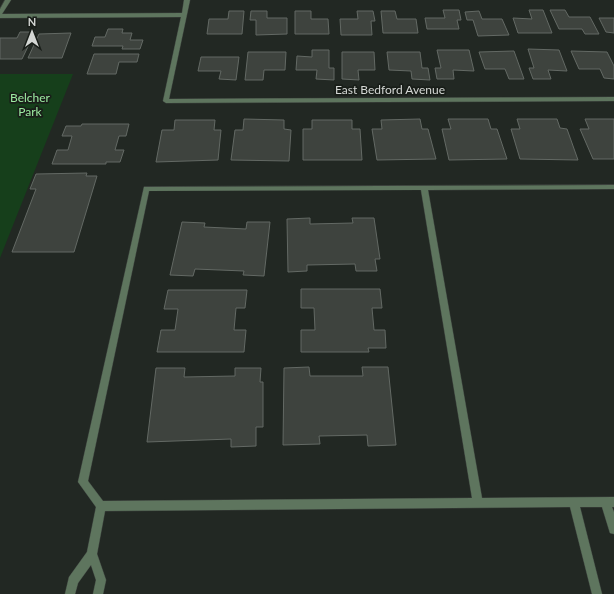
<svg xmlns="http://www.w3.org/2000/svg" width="614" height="594" font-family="Lato,sans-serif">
<rect width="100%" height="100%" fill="#222823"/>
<path fill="#163f1b" d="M0 74H73L0 258Z"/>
<g fill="#3e433e" stroke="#636964">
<path d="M443 10H459L461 20H457L459 29H427L425 18H445Z"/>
<path d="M529 10H543L552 33H518L513 18 532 19Z"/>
<path d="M550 10H565L569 17H590L599 34H585L582 29H559Z"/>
<path d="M229 11H244L242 34H207L209 19H228Z"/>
<path d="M251 11H267V18H287V34L256 35V20H250Z"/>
<path d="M295 11H311V19H328L329 34H295Z"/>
<path d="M357 11H373L375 21H371L372 35H341L340 19H358Z"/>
<path d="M381 11H395L397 19H416L418 33H383Z"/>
<path d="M479 11 482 19H502L509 35 478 36 473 20H467L465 12Z"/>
<path d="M599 18H614V33L606 32Z"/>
<path d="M108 29H123L122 33H132L130 40H143L140 49H122L123 46H92L95 37H105Z"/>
<path d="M20 32H35L22 59H0V38H17Z"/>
<path d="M71 33 62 58H28L39 34Z"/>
<path d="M528 49 559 50 567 71 548 70 551 79H533L529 68H534Z"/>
<path d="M312 50H329V68H334V80L316 79 317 70H296L297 56 312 57Z"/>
<path d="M437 50H469L474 71 453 70 454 79H437L435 68H441Z"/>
<path d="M514 51 524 79H509L505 69H485L479 52Z"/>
<path d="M571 51 607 52 614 66V79L604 78 600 69H579Z"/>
<path d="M248 52H286L285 70H264L263 80H245Z"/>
<path d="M342 52H374L375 70H358L359 80 342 79Z"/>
<path d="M387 52H420L422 68H428L430 80 412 79 411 71 389 70Z"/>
<path d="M94 54H139L137 62H119L116 74H87Z"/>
<path d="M201 57H239L236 80 219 79 221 71H198Z"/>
<path d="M244 119 284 120V129L291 130 289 161 231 160 235 130H243Z"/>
<path d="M420 119 422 129H428L436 159 377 160 372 129H382L381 120Z"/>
<path d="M448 119H488L491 129H497L507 159 449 160 442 129H451Z"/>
<path d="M517 119H557L560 128 567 129 578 160 520 159 511 129H520Z"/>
<path d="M585 119H614V159H593L580 129H589Z"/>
<path d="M175 120H215L214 130H221L218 160 156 162 162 130H174Z"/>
<path d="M312 120H352V129H360L362 160H303V129H312Z"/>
<path d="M82 124H129L126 136H119L115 150H124L120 162H106V164H52L57 150H68L72 136H62L66 126H81Z"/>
<path d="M87 173 86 176H97L74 252H12L36 189H30L36 174Z"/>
<path d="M310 218V224L353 223 352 218H374L380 259H375L377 271H356L355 264 307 265V271L288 272 287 219Z"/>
<path d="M182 222 205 223 204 227 246 229 247 222H270L264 276 243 275 244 271 195 269 193 276 170 275Z"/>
<path d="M301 289H380L382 308H372L374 330H385L386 348H368L369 352H301V330H315L314 308H301Z"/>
<path d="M168 290H247L245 308H236L234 330H246L244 352H157L161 330H175L178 309H164Z"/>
<path d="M309 367 310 376H363L362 367H388L396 445 368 446 367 435 319 436 320 444 283 445 284 368Z"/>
<path d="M156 368H185L184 377 235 376V368H261L260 382H263V427H256V446L231 447V439L147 442Z"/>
</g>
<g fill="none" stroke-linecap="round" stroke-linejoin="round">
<defs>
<g id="street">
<path d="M5 0H11L2 14 182 13 184 0H190L169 99 614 97V101L166 103 163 101 181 17 0 18V9Z"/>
<path d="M614 185V189L428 190 482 498 614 497V507H612L614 512V534L610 533 602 507H580L602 594H592L570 507 105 511 97 554 106 580 103 594H93L96 580 91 565 78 583 75 594H65L69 577 87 552 96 507 78 482 144 187ZM421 190 472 498 103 501 88 481 149 191Z"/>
</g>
</defs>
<use href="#street" stroke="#3e443f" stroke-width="1"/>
<use href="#street" fill="#5e755e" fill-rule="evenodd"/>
</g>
<g text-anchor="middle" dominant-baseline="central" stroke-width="3.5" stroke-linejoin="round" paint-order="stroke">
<g font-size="12" fill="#d4d7d4" stroke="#191e19">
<text x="390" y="89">East Bedford Avenue</text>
</g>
<g font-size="12" fill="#9beaa0" stroke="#191e19">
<text x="30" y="97">Belcher<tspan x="30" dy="14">Park</tspan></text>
</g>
</g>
<g transform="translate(32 32)" stroke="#191e19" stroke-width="3" paint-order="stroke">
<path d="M0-3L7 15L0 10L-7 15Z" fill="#d4d7d4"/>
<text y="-6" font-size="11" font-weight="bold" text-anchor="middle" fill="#d4d7d4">N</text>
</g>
</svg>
